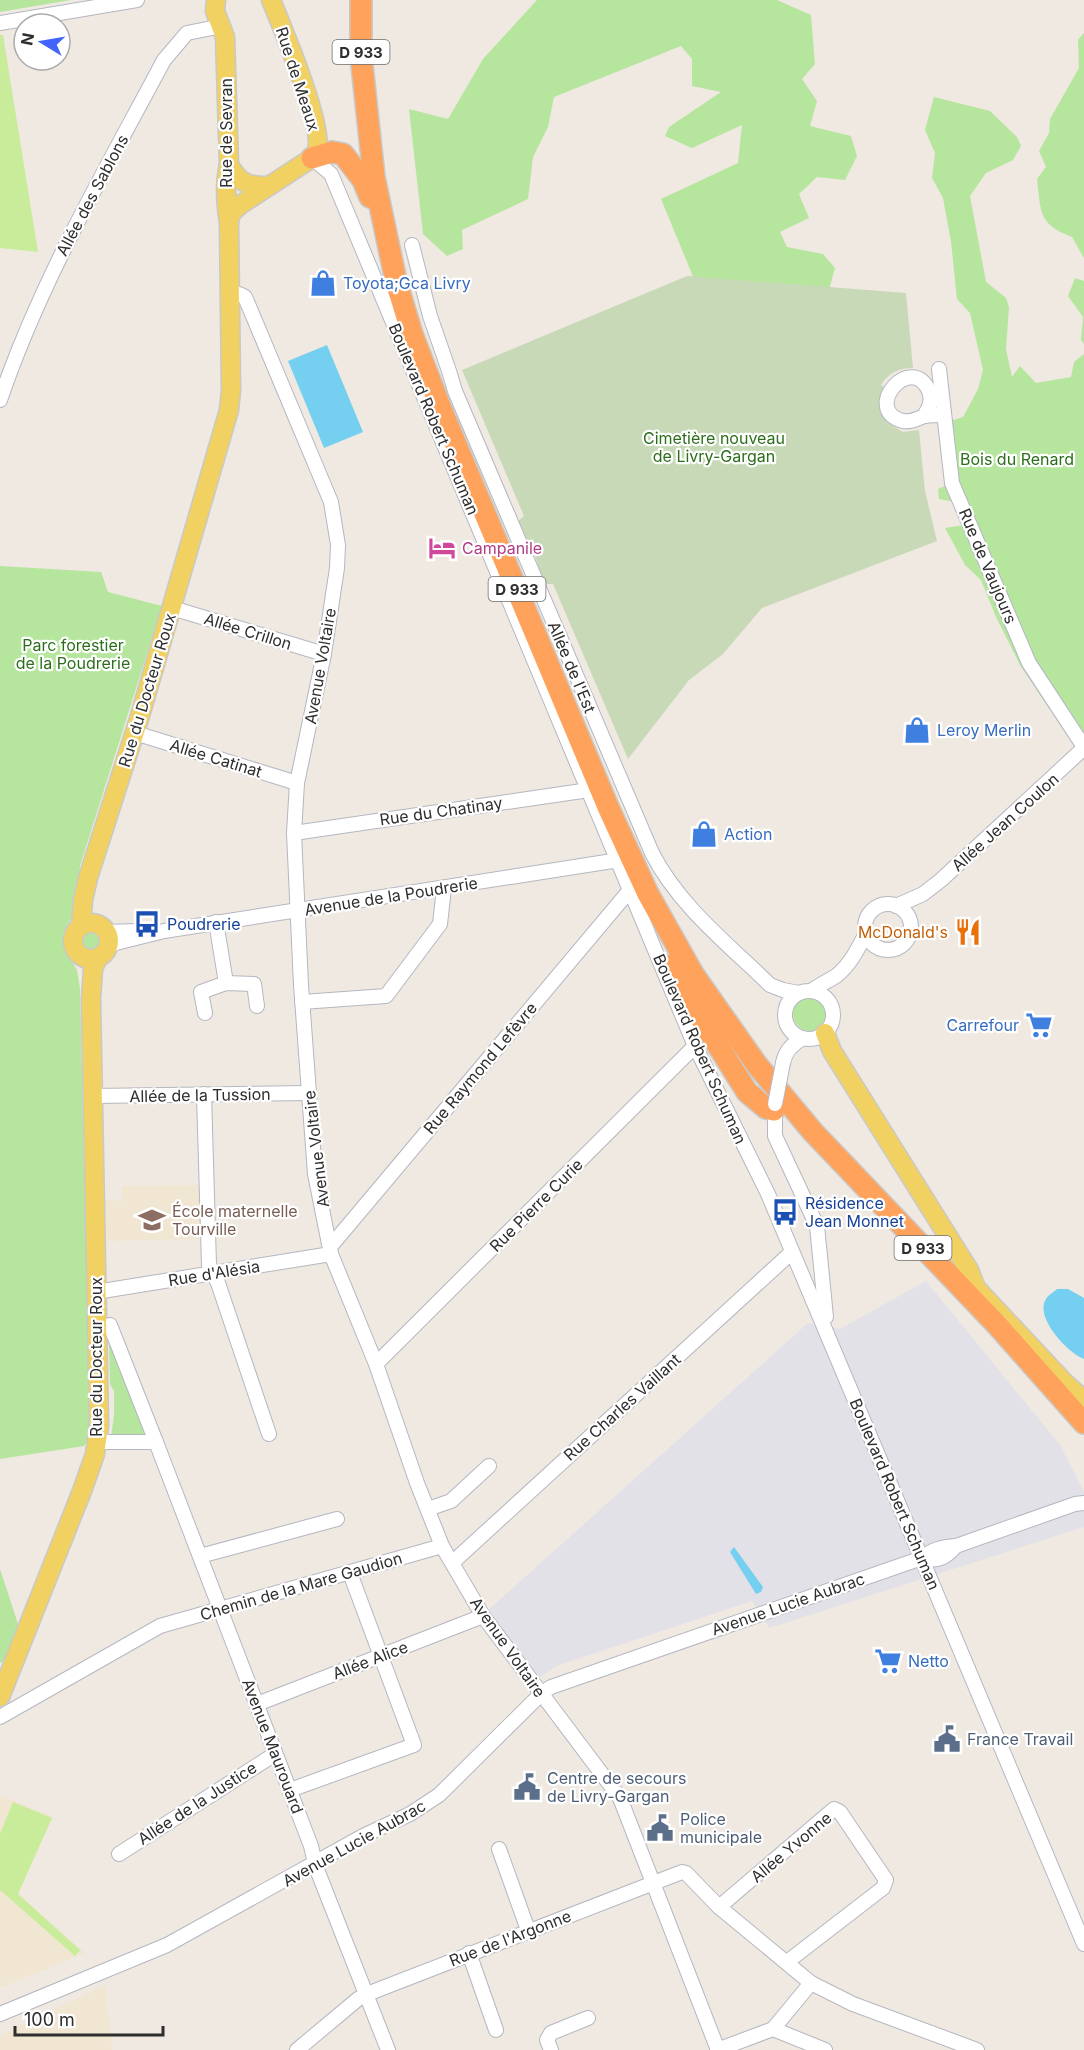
<svg xmlns="http://www.w3.org/2000/svg" width="1084" height="2050" font-family="Inter,sans-serif">
<rect width="100%" height="100%" fill="#efe9e1"/>
<path fill="#e3e1e8" d="M926 1281 1060 1445 1084 1492V1527L769 1628 752 1601 556 1666 536 1680 485 1613 808 1323 840 1329Z"/>
<g fill="#f0e6d1">
<path d="M200 1185 201 1239 104 1241V1200L122 1201V1186Z"/>
<path d="M0 1795 52 1816 18 1894 85 1953 0 1988Z"/>
<path d="M105 1985 112 2050H0V2036Z"/>
</g>
<g fill="#b6e59e">
<path d="M0 0H71L0 12Z"/>
<path d="M537 0H777L811 15 815 64 802 79 817 101 810 126 851 136 857 156 845 180 817 177 799 194 809 218 780 232 787 247 823 254 835 268 826 301 706 308 661 199 738 163 742 125 692 148 665 136 669 127 721 92 692 86V59L681 46 554 97 548 127 533 157 528 199 462 230 463 249 447 256 423 234 409 109 448 119 483 59Z"/>
<path d="M1084 33V258L1072 237C1038 224 1041 212 1037 179L1046 167 1039 151 1049 133 1050 119 1079 68 1078 40Z"/>
<path d="M934 97 990 111 1017 137 1021 146 1013 160 986 173 970 196 986 282 1006 298 1009 307 1006 349 1012 377 1020 366 1036 383 1071 377 1074 362 1084 354V732L1067 735 1020 665 996 617 981 580 965 565 945 528 970 524 961 503 939 499 938 489 952 483 944 423 963 417 978 389 983 370 970 313 957 299 951 242 943 198 932 178 935 153 925 130Z"/>
<path d="M1075 278 1084 281V344L1081 340 1083 317 1068 296Z"/>
<path d="M0 566 101 572 108 592 162 606 80 866 74 914 64 931 65 950 77 970 80 988 90 1438 84 1446 0 1459Z"/>
<circle cx="90" cy="942" r="10"/>
<circle cx="810" cy="1014" r="17"/>
<path d="M109 1343 145 1432 143 1437H111L114 1415V1391L110 1384Z"/>
<path d="M0 1569 20 1630 6 1660 0 1663Z"/>
</g>
<path fill="#c8d9b8" d="M687 276 906 293 913 368C898 368 889 373 881 385L884 387 881 397 890 418 886 422 903 432 919 430 925 491 937 541 762 608 723 654 689 680 628 759 553 584H541C540 561 530 542 516 523L524 516 462 370Z"/>
<g fill="#c9ec9a">
<path d="M0 35H3L38 252 0 248Z"/>
<path d="M13 1802 52 1818 18 1894 80 1950 75 1956 0 1890V1834Z"/>
</g>
<g fill="#75cff0">
<path d="M327 345 363 432 324 448 288 361Z"/>
<path d="M1057 1289H1068L1084 1298V1359C1068 1353 1034 1317 1046 1299 1048 1295 1054 1292 1057 1289Z"/>
<path d="M734 1547 763 1587 761 1592 756 1594 730 1552Z"/>
</g>
<g fill="none" stroke-linecap="round" stroke-linejoin="round">
<defs>
<g id="minor">
<path d="M0 23 137 0"/>
<path d="M312 158 331 174 695 1046 768 1194 1084 1944"/>
<path d="M412 245 430 316 449 371 455 391 652 853C679 906 728 944 770 985L783 990 799 993"/>
<path d="M230 295 239 294 245 297 331 502 338 545 337 568 324 654 297 783 294 833 301 985 315 1174 331 1254 376 1364 417 1483 442 1546 483 1616 620 1798 718 2050"/>
<path d="M939 369 952 483 1029 663 1084 747"/>
<path d="M0 400C41 280 105 171 164 60L187 33 222 26"/>
<path d="M924 416C929 408 933 401 929 391 911 351 861 410 903 421 912 423 917 418 925 416 931 415 938 415 944 415"/>
<path d="M172 608 324 654"/>
<path d="M135 733 297 783"/>
<path d="M294 833 589 790"/>
<circle cx="888" cy="927" r="23"/>
<path d="M896 906 923 894 941 880 1084 748"/>
<path d="M216 922 226 983"/>
<path d="M105 932 138 931"/>
<path d="M107 947 116 943 164 931 619 860"/>
<path d="M811 991C819 985 828 981 836 976 850 965 858 949 866 933"/>
<circle cx="809" cy="1015" r="24"/>
<path d="M302 1002 386 996 440 924 444 888"/>
<path d="M205 1013 201 992 226 983 254 984 257 1006"/>
<path d="M783 1063C785 1051 792 1044 803 1038"/>
<path d="M204 1094 209 1265 218 1283 269 1434"/>
<path d="M93 1096 308 1093"/>
<path d="M775 1104V1136L817 1226 826 1317"/>
<path d="M330 1247 630 890"/>
<path d="M96 1292 331 1254"/>
<path d="M110 1325 156 1442"/>
<path d="M376 1364 695 1046"/>
<path d="M97 1442H156L311 1846 316 1867 388 2050"/>
<path d="M428 1509 451 1501 489 1466"/>
<path d="M200 1556 337 1519"/>
<path d="M922 1558C938 1562 945 1558 956 1546"/>
<path d="M453 1562 792 1252"/>
<path d="M257 1704 483 1616"/>
<path d="M0 1717 160 1626 442 1546"/>
<path d="M290 1790 414 1745 350 1573"/>
<path d="M499 1849 528 1930"/>
<path d="M119 1854 275 1754"/>
<path d="M719 1907 834 1809 840 1812 886 1880 883 1888 787 1962"/>
<path d="M469 1953 496 2030"/>
<path d="M0 2014 167 1945 363 1836 410 1814 439 1795 541 1694 551 1687 922 1558C933 1549 942 1547 956 1546L1075 1504 1084 1503"/>
<path d="M773 2029 825 2050"/>
<path d="M297 2050 358 1999 367 1994 682 1872 686 1873 719 1907 811 1983 853 2004 977 2050"/>
<path d="M551 2050 547 2040 551 2033 588 2018"/>
<path d="M717 2050 773 2029 811 1983"/>
</g>
<g id="major">
<path d="M229 165C240 183 247 186 267 186"/>
<path d="M229 220 232 212 240 205 312 158C314 155 316 153 317 150 324 126 282 27 271 0"/>
<circle cx="91" cy="941" r="18"/>
<path d="M81 926 83 900 88 878 139 719 229 410 231 390 229 223C226 204 224 184 229 165L225 37 215 11 216 0"/>
<path d="M825 1033 832 1051 969 1270 976 1288 1064 1382 1084 1400"/>
<path d="M0 1697 82 1491 95 1454 99 1426 91 999 93 969 98 957"/>
</g>
<g id="highway">
<path d="M361 0V56L374 177 396 281 412 334 441 409 608 807 648 894 693 974 757 1065 813 1132 998 1326 1084 1423"/>
<path d="M312 158 332 152 343 154 363 180 370 197"/>
<path d="M674 964 700 1017 747 1092 766 1108 774 1110"/>
</g>
</defs>
<use href="#minor" stroke="#b4b7c1" stroke-width="16"/>
<use href="#major" stroke="#c9c9c9" stroke-width="21"/>
<use href="#highway" stroke="#c9c9c9" stroke-width="24"/>
<use href="#minor" stroke="#fff" stroke-width="14"/>
<use href="#major" stroke="#f2d163" stroke-width="18"/>
<use href="#highway" stroke="#ffa35c" stroke-width="21"/>
<defs>
<path id="minor-bridge" d="M775 1104 783 1063"/>
</defs>
<use href="#minor-bridge" stroke="#b4b7c1" stroke-width="16" stroke-linecap="butt"/>
<use href="#minor-bridge" stroke="#fff" stroke-width="14"/>
</g>
<defs>
<symbol id="shop-bare" viewBox="-9 -9 18 18"><path d="M-5-2.5h2.3a2.7 3.5 0 0 1 5.4 0H5L5.5 6h-11ZM-1.5-2.5h3a1.5 2.3 0 0 0-3 0Z" fill="#3f7fe0" stroke="#fff" stroke-width="2.5" paint-order="stroke"/></symbol>
<symbol id="hotel-bare" viewBox="-9 -9 18 18"><path d="M-6-4.5h1.5V1H6V5H4.5V3h-9V5H-6ZM-4 0a1.8 1.8 0 1 1 3.6 0ZM.5 0V-2.5h3Q6-2.5 6 0Z" fill="#d1479c" stroke="#fff" stroke-width="2.5" paint-order="stroke"/></symbol>
<symbol id="bus-bare" viewBox="-9 -9 18 18"><path d="M-5-6H5V4H4V6H2V4H-2V6H-4V4H-5ZM-3.5-4V0h7V-4ZM-3.5 1.2v1.5H-2V1.2ZM2 1.2v1.5H3.5V1.2Z" fill="#1a4fb4" stroke="#fff" stroke-width="2.5" paint-order="stroke"/></symbol>
<symbol id="restaurant-bare" viewBox="-9 -9 18 18"><path d="M-5-6h1v4h1v-4h1v4h1v-4h1v5L-1.5 .5V6h-2V.5L-5-1ZM5-6V6H3V1.5H1.5Q1.5-4 5-6Z" fill="#e8710a" stroke="#fff" stroke-width="2.5" paint-order="stroke"/></symbol>
<symbol id="supermarket-bare" viewBox="-9 -9 18 18"><path d="M-6-5.5h2.5l.6 2H6L4.5 2H-2.5L-4.4-4H-6ZM-1.5 3.2a1.3 1.3 0 1 0 .1 0ZM3 3.2a1.3 1.3 0 1 0 .1 0Z" fill="#3f7fe0" stroke="#fff" stroke-width="2.5" paint-order="stroke"/></symbol>
<symbol id="school-bare" viewBox="-9 -9 18 18"><path d="M0-5L7-2L0 1L-7-2ZM-4 1L0 2.5L4 1V4Q0 6-4 4Z" fill="#8d6e63" stroke="#fff" stroke-width="2.5" paint-order="stroke"/></symbol>
<symbol id="civic-bare" viewBox="-9 -9 18 18"><path d="M-.6-6.5H3V-4.5H.6V-3L4-1V1h2V6H-6V1h2V-1L-.6-3ZM-1.2 2.5V6h2.4V2.5Z" fill="#5c6f8a" stroke="#fff" stroke-width="2.5" paint-order="stroke"/></symbol>
</defs>
<g fill-rule="evenodd">
<use href="#shop-bare" x="304" y="264" width="38" height="38"/>
<use href="#hotel-bare" x="423" y="529" width="38" height="38"/>
<use href="#shop-bare" x="898" y="711" width="38" height="38"/>
<use href="#shop-bare" x="685" y="815" width="38" height="38"/>
<use href="#bus-bare" x="128" y="905" width="38" height="38"/>
<use href="#restaurant-bare" x="949" y="913" width="38" height="38"/>
<use href="#supermarket-bare" x="1020" y="1006" width="38" height="38"/>
<use href="#bus-bare" x="766" y="1193" width="38" height="38"/>
<use href="#school-bare" x="133" y="1201" width="38" height="38"/>
<use href="#supermarket-bare" x="869" y="1642" width="38" height="38"/>
<use href="#civic-bare" x="928" y="1720" width="38" height="38"/>
<use href="#civic-bare" x="508" y="1768" width="38" height="38"/>
<use href="#civic-bare" x="641" y="1809" width="38" height="38"/>
</g>
<g text-anchor="middle" dominant-baseline="central" stroke-width="4.5" stroke-linejoin="round" paint-order="stroke">
<g fill="#fff" stroke="#6d6d6d" stroke-width="1.5">
<rect x="332.5" y="40" width="57" height="24" rx="4.5"/>
<rect x="488.5" y="577" width="57" height="24" rx="4.5"/>
<rect x="894.5" y="1236" width="57" height="24" rx="4.5"/>
</g>
<g font-size="15" font-weight="bold" fill="#2e2e2e">
<text x="361" y="52">D 933</text>
<text x="517" y="589">D 933</text>
<text x="923" y="1248">D 933</text>
</g>
<g font-size="16" fill="#2e2e2e" stroke="#fff">
<text transform="translate(298 79) rotate(72)">Rue de Meaux</text>
<text transform="translate(226 133) rotate(-90)">Rue de Sevran</text>
<text transform="translate(92 195) rotate(-62)">Allée des Sablons</text>
<text transform="translate(434 419) rotate(67)">Boulevard Robert Schuman</text>
<text transform="translate(988 566) rotate(67)">Rue de Vaujours</text>
<text transform="translate(248 631) rotate(17)">Allée Crillon</text>
<text transform="translate(320 666) rotate(-80)">Avenue Voltaire</text>
<text transform="translate(572 667) rotate(67)">Allée de l'Est</text>
<text transform="translate(147 690) rotate(-73)">Rue du Docteur Roux</text>
<text transform="translate(216 758) rotate(17)">Allée Catinat</text>
<text transform="translate(441 811) rotate(-8)">Rue du Chatinay</text>
<text transform="translate(1005 822) rotate(-42)">Allée Jean Coulon</text>
<text transform="translate(391 896) rotate(-9)">Avenue de la Poudrerie</text>
<text transform="translate(700 1049) rotate(66)">Boulevard Robert Schuman</text>
<text transform="translate(480 1068) rotate(-50)">Rue Raymond Lefèvre</text>
<text transform="translate(200 1095) rotate(-1)">Allée de la Tussion</text>
<text transform="translate(316 1149) rotate(-97)">Avenue Voltaire</text>
<text transform="translate(536 1205) rotate(-45)">Rue Pierre Curie</text>
<text transform="translate(214 1273) rotate(-9)">Rue d'Alésia</text>
<text transform="translate(96 1357) rotate(-90)">Rue du Docteur Roux</text>
<text transform="translate(622 1407) rotate(-42)">Rue Charles Vaillant</text>
<text transform="translate(895 1494) rotate(67)">Boulevard Robert Schuman</text>
<text transform="translate(301 1586) rotate(-16)">Chemin de la Mare Gaudion</text>
<text transform="translate(788 1604) rotate(-19)">Avenue Lucie Aubrac</text>
<text transform="translate(508 1647) rotate(55)">Avenue Voltaire</text>
<text transform="translate(370 1660) rotate(-21)">Allée Alice</text>
<text transform="translate(273 1746) rotate(69)">Avenue Maurouard</text>
<text transform="translate(197 1803) rotate(-33)">Allée de la Justice</text>
<text transform="translate(354 1843) rotate(-29)">Avenue Lucie Aubrac</text>
<text transform="translate(791 1847) rotate(-40)">Allée Yvonne</text>
<text transform="translate(510 1938) rotate(-21)">Rue de l'Argonne</text>
</g>
<g font-size="16" fill="#366cbe" stroke="#fff" text-anchor="start">
<text x="343" y="283">Toyota;Gca Livry</text>
<text x="937" y="730">Leroy Merlin</text>
<text x="724" y="834">Action</text>
<text x="1019" y="1025" text-anchor="end">Carrefour</text>
<text x="908" y="1661">Netto</text>
</g>
<g font-size="16" fill="#2c6e1b" stroke="#fff">
<text x="714" y="438">Cimetière nouveau<tspan x="714" dy="18">de Livry-Gargan</tspan></text>
<text x="1017" y="459">Bois du Renard</text>
<text x="73" y="645">Parc forestier<tspan x="73" dy="18">de la Poudrerie</tspan></text>
</g>
<g font-size="16" fill="#b23c85" stroke="#fff" text-anchor="start">
<text x="462" y="548">Campanile</text>
</g>
<g font-size="16" fill="#164399" stroke="#fff" text-anchor="start">
<text x="167" y="924">Poudrerie</text>
<text x="805" y="1203">Résidence<tspan x="805" dy="18">Jean Monnet</tspan></text>
</g>
<g font-size="16" fill="#c56008" stroke="#fff" text-anchor="end">
<text x="948" y="932">McDonald's</text>
</g>
<g font-size="16" fill="#785e54" stroke="#fff" text-anchor="start">
<text x="172" y="1211">École maternelle<tspan x="172" dy="18">Tourville</tspan></text>
</g>
<g font-size="16" fill="#4e5e75" stroke="#fff" text-anchor="start">
<text x="967" y="1739">France Travail</text>
<text x="547" y="1778">Centre de secours<tspan x="547" dy="18">de Livry-Gargan</tspan></text>
<text x="680" y="1819">Police<tspan x="680" dy="18">municipale</tspan></text>
</g>
</g>
<g transform="translate(42 42) rotate(281)"><circle r="28" fill="#ffffff" stroke="#ababab" stroke-width="1.5"/>
<path d="M0-4.5L10 22L0 15L-10 22Z" fill="#4264fb"/>
<text y="-9" font-size="16" font-weight="bold" text-anchor="middle" fill="#2e2e2e">N</text>
</g>
<path d="M15 2026v9h148v-9" fill="none" stroke="#2e2e2e" stroke-width="3"/>
<text x="24" y="2026" font-size="18" fill="#2e2e2e" stroke="#ffffff" stroke-width="4.5" paint-order="stroke">100 m</text>
</svg>
